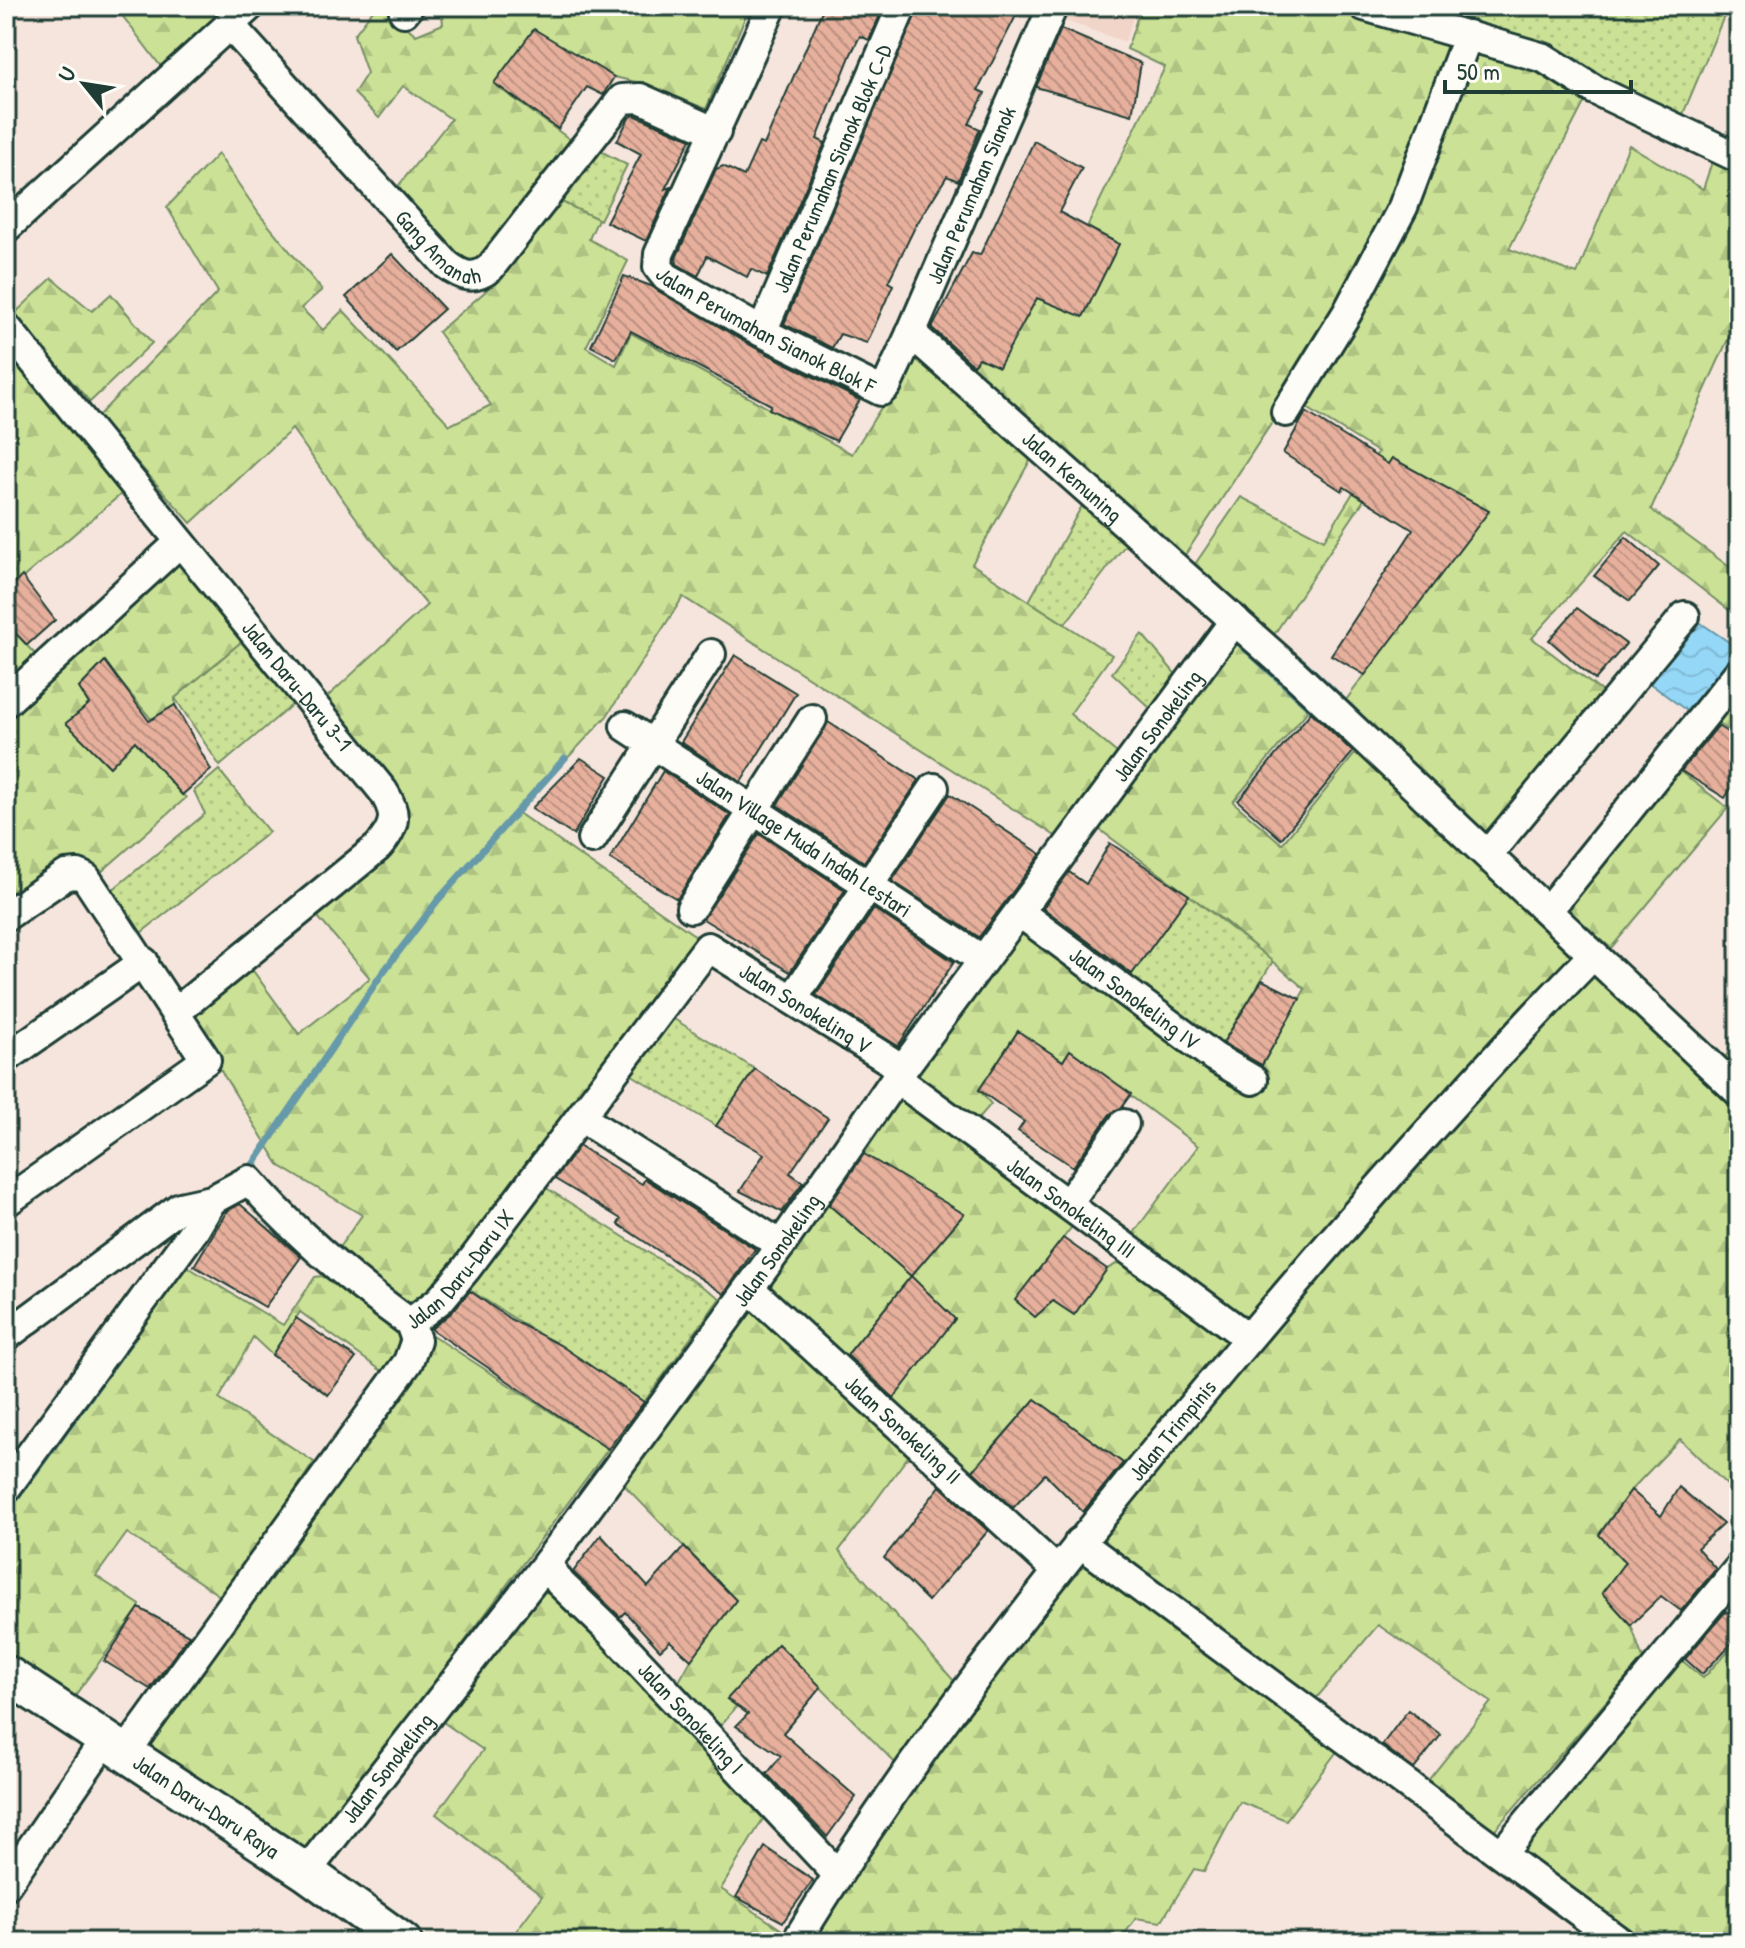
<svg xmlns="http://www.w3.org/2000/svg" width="1745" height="1948" font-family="'Patrick Hand',sans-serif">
<defs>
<pattern id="grass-dots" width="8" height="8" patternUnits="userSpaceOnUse" patternTransform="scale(2)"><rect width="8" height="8" fill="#cbe196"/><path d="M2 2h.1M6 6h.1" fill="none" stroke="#aec282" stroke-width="1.8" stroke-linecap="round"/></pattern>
<pattern id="forest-firs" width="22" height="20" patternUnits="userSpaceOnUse" patternTransform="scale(2)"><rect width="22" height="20" fill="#cbe196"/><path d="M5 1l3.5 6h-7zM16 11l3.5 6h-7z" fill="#aec282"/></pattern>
<pattern id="water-waves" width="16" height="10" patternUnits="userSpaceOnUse" patternTransform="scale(2)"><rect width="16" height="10" fill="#95d7f7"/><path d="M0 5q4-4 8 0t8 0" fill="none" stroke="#80b9d4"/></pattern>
<pattern id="building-back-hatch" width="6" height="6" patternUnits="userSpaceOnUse" patternTransform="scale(2)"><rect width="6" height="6" fill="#e7b09d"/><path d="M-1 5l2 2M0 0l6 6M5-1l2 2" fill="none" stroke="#bb9081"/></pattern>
</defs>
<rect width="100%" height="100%" fill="#f6e5dc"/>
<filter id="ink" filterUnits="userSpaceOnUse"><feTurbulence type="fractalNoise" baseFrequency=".0125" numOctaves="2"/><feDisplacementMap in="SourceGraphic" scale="16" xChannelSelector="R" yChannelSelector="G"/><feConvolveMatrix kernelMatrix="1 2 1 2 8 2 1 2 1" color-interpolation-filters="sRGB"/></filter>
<g filter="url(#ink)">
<path fill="#f2d5c9" d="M1069 6H1137L1125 42 1063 20Z"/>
<g fill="url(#grass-dots)" stroke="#758f65" stroke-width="2">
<path d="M1399 6H1739V21L1724 16 1681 119Z"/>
<path d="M595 148 627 165 600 220 555 199Z"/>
<path d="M1084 502 1129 540 1065 624 1029 601Z"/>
<path d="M1142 634 1178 677 1151 709 1112 673Z"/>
<path d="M248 636 300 698 220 766 175 698Z"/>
<path d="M219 770 269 832 137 936 111 891 205 814 194 791Z"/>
<path d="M1189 895 1273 961 1214 1057 1122 987Z"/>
<path d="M661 1011 755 1069 716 1126 619 1067Z"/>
<path d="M1739 1038V1076L1722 1061Z"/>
<path d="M537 1182 720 1298 644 1402 462 1285Z"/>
</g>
<g fill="url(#forest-firs)" stroke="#758f65" stroke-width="2">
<path d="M115 6H235L162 68Z"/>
<path d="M376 6H383L416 35 443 24 441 6H750L706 109 645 84 614 77 534 30 494 84 572 141 471 271 396 189 451 119 403 86 379 118 354 93 367 73 354 35Z"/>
<path d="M1141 6H1330L1457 41 1408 170 1305 372 1183 558 969 371 979 358 999 366 1037 298 1083 316 1119 244 1087 227 1165 67 1127 49Z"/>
<path d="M1474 46 1536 62 1587 97 1509 249 1577 274 1629 145 1703 189 1713 159 1739 170V315L1651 509 1739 574V618L1627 531 1532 638 1606 695 1489 838 1404 764 1346 700 1488 511 1392 458 1273 636 1193 567 1241 497 1324 540 1378 452 1304 406Z"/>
<path d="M218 154 259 214 322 290 301 308 323 330 343 310 450 425 491 405 438 332 487 290 555 199 598 219 589 239 628 261 586 347 616 365 631 333 852 454 892 390 906 343 1031 459 972 564 1112 655 1070 714 1117 753 1060 839 683 597 607 716 517 812 703 941 419 1312 333 1256 362 1215 280 1166 187 1016 251 968 299 1034 370 978 312 910 404 801 325 699 427 605 370 537 292 429 191 523 97 417 218 292 167 207Z"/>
<path d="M52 278 92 311 111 294 152 343 90 402 13 315Z"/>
<path d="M6 331 127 489 6 592Z"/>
<path d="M179 554 248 636 175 698V705L151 719 104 662 79 688 89 704 67 723 109 766 135 741 186 798 100 873 69 861 6 900V707Z"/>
<path d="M6 623 46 666 6 702Z"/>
<path d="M1237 641 1310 708 1233 802 1282 844 1358 750 1458 840 1578 960 1126 1465 1035 1399 970 1473 890 1402 954 1319 911 1277 842 1361 761 1291 825 1201 910 1275 963 1215 860 1152 895 1087 1074 1224 1016 1300 1035 1317 1053 1301 1074 1315 1107 1269 1120 1262 1238 1331 1124 1246 1198 1146 1070 1051 1056 1071 1018 1031 979 1090 991 1104 973 1125 908 1079 1022 925 1254 1080 1305 989 1227 923 1088 821Z"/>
<path d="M1739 682V738L1710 717Z"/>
<path d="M1670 764 1728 808 1611 948 1559 904Z"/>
<path d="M1591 971 1739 1100V1475L1729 1487 1680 1439 1631 1490 1599 1534 1625 1563 1602 1593 1631 1625 1643 1659 1492 1833 1426 1783 1491 1702 1378 1625 1314 1701 1093 1544 1255 1339Z"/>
<path d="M183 1264 283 1325 315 1277 322 1276 370 1301 408 1333 386 1374 300 1312 272 1355 253 1337 219 1399 314 1462 223 1598 127 1533 96 1576 140 1605 139 1608 71 1701 6 1658V1500Z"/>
<path d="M749 1302 912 1451 839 1551 955 1682 900 1768 778 1644 727 1699 737 1706 715 1732 673 1692 691 1660 736 1600 619 1480Z"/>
<path d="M432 1335 608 1449 309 1851 141 1743Z"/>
<path d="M1079 1555 1338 1750 1286 1820 1240 1802 1204 1871 1194 1869 1161 1922 1136 1918 1119 1942H803Z"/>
<path d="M547 1584 769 1809 721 1889 791 1936 787 1942H508L542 1896 436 1814 483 1750 436 1717Z"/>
<path d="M1739 1639V1942H1640L1515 1851 1673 1653 1703 1678Z"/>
</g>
<path fill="url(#water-waves)" stroke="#6699a9" stroke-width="2" d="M1692 617 1739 649 1687 711 1640 676Z"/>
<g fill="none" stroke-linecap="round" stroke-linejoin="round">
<g stroke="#6699a9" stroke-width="7">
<path d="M1237 641 1321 718"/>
<path d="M1302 661 1368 724"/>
<path d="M248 1172 381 975 438 900 565 758"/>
<path d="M6 1512 132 1339"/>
</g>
</g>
<g fill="url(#building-back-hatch)" stroke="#1f3d34" stroke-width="2">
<path d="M824 6H884L869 40 860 36 851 54 817 139 825 143 767 277 751 269 747 277 707 256 698 276 677 264 676 258 716 169 723 166 744 176 759 143 764 145Z"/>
<path d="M919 6H1021L978 90 985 93 969 124 980 129 958 181 947 176 915 227 888 282 893 285 867 343 840 334 832 348 784 324Z"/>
<path d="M534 29 614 77 603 95 587 87 558 129 494 83Z"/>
<path d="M1061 29 1141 63 1132 115 1036 87Z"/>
<path d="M634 115 691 139 665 189 671 187 646 241 606 222 641 154 617 141 629 118Z"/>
<path d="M1034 141 1082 168 1059 212 1119 244 1083 317 1037 298 999 367 979 358 973 365 932 328 972 253 980 255Z"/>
<path d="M392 254 444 309 396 352 346 297Z"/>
<path d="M624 276 651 286 754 347 860 400 836 441 769 409 771 405 631 331 616 359 591 346Z"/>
<path d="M1306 412 1388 464 1392 458 1489 511 1365 675 1331 655 1413 530 1344 487 1342 491 1283 453Z"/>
<path d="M1626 537 1659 566 1630 601 1594 576Z"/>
<path d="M22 576 55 620 27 645 6 623V592Z"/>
<path d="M1577 608 1626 644 1595 680 1549 640Z"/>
<path d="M735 655 796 693 741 782 681 742Z"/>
<path d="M105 661 149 721 175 705 211 770 182 795 135 741 110 767 66 723 89 704 79 688Z"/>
<path d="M1311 712 1353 752 1281 839 1238 801Z"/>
<path d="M828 722 919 780 864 862 777 805Z"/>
<path d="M1718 726 1739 740V776L1725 798 1681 771Z"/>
<path d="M581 758 609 776 573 835 532 808Z"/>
<path d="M663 771 730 815 677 899 610 859Z"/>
<path d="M950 794 1041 854 979 937 892 881Z"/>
<path d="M759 834 845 890 790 972 703 919Z"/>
<path d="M1110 843 1189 895 1132 974 1043 908 1069 872 1086 884Z"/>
<path d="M874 909 954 962 898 1046 816 995Z"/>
<path d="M1262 980 1300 999 1262 1065 1223 1043Z"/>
<path d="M1018 1031 1063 1061 1070 1050 1131 1094 1121 1108 1110 1114 1073 1167 1018 1131 1024 1122 979 1090Z"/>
<path d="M755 1069 828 1118 790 1173 803 1182 782 1212 740 1191 764 1154 716 1126Z"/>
<path d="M579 1146 642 1184 645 1179 755 1249 724 1294 618 1224 621 1219 555 1179Z"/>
<path d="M864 1154 964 1214 911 1276 829 1205Z"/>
<path d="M240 1204 301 1257 265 1307 194 1266 227 1211Z"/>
<path d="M1063 1238 1107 1269 1074 1315 1053 1301 1035 1317 1015 1300Z"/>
<path d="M911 1276 955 1319 894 1398 847 1355Z"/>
<path d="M470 1291 510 1319 560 1345 644 1402 608 1449 431 1329 451 1313Z"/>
<path d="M296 1318 356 1358 328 1395 272 1355Z"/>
<path d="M1035 1399 1123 1463 1083 1512 1045 1474 1013 1508 973 1471Z"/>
<path d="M940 1486 988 1531 928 1601 884 1558Z"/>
<path d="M1679 1487 1723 1524 1697 1548 1716 1569 1681 1611 1661 1596 1631 1625 1602 1593 1625 1562 1599 1535 1631 1490 1661 1516Z"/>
<path d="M601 1535 648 1587 684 1547 736 1600 691 1660 670 1641 660 1650 625 1612 620 1617 573 1572Z"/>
<path d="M139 1608 189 1635 150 1689 104 1661Z"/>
<path d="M1726 1611 1739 1622V1636L1702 1674 1685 1659Z"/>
<path d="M778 1644 821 1687 783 1733 856 1797 827 1837 767 1774 781 1756 736 1726 748 1714 727 1699Z"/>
<path d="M1408 1710 1441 1735 1414 1769 1382 1745Z"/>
<path d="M765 1847 813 1880 783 1922 736 1897Z"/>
</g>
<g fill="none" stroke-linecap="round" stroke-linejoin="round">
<defs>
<g id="minor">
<path id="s1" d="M772 6 659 254 658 267 666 277 762 332 881 391 887 385 911 333 1053 6"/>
<path d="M1364 6 1544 58 1595 90 1739 158"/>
<path d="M404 12 409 6"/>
<path id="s2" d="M229 24 447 265C462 276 473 281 490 268L622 99 640 98 716 132"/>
<path d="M6 228 250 6"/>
<path id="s3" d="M6 327 383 791C398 814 396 826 378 847L177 1011"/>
<path id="s4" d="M762 332 902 6"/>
<path id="s5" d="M911 333 1294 673 1739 1092"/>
<path d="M1286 412 1347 313 1403 207 1468 35"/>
<path d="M6 702 180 542"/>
<path id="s6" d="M625 726 983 960"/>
<path d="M592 839 711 654"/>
<path d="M1489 853 1685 616"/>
<path d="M691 908 812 719"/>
<path d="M1548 910 1739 672"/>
<path id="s7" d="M1019 912 1214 1057 1253 1080"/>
<path d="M6 916 66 875 78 874 86 878 206 1060 6 1202"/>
<path d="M800 988 934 788"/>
<path d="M6 1058 144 962"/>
<path id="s8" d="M896 1078 1247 1337"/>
<path d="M594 1126 781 1245"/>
<path d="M1068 1204 1124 1124"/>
<path id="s9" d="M750 1289 1056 1570"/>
<path id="s10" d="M410 1323 440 1300 466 1269 708 947 903 1069"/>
<path d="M6 1336 180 1207 212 1200 249 1180C295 1233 353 1282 410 1323"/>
<path d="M6 1488 195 1229 212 1200"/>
<path d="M1079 1542 1620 1942"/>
<path id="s11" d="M547 1563 560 1583 610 1631 837 1874"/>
<path d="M126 1752 408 1362 416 1340 410 1323"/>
<path d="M1502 1853 1739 1568"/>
<path id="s12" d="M306 1872 547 1563 781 1245 896 1078 1235 620"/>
<path d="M6 1885 106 1739"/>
<path id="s13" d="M796 1942C909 1756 1043 1586 1182 1418 1314 1259 1449 1103 1593 955"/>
</g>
<g id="major">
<path id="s14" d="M6 1674 306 1872 403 1942"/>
</g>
</defs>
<use href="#minor" stroke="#1f3d34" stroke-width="34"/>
<use href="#major" stroke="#1f3d34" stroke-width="42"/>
<use href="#minor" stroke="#fdfcf7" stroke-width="28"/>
<use href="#major" stroke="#fdfcf7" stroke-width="36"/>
</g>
</g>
<g text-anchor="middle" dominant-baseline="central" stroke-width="6" stroke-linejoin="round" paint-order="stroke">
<g font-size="22" fill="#1f3d34" stroke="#fdfcf7">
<text stroke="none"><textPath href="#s4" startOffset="178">Jalan Perumahan Sianok Blok C-D</textPath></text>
<text stroke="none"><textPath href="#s1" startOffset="758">Jalan Perumahan Sianok</textPath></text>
<text stroke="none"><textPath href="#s2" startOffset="308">Gang Amanah</textPath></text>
<text stroke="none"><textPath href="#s1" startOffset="412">Jalan Perumahan Sianok Blok F</textPath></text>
<text stroke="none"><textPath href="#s5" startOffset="216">Jalan Kemuning</textPath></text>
<text stroke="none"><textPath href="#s3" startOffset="462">Jalan Daru-Daru 3-1</textPath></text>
<text stroke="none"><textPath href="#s12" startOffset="1428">Jalan Sonokeling</textPath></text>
<text stroke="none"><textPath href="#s6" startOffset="214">Jalan Village Muda Indah Lestari</textPath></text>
<text stroke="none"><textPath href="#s7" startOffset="144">Jalan Sonokeling IV</textPath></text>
<text stroke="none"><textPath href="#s10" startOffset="596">Jalan Sonokeling V</textPath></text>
<text stroke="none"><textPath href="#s8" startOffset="218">Jalan Sonokeling III</textPath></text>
<text stroke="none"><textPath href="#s12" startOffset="780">Jalan Sonokeling</textPath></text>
<text stroke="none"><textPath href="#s10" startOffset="74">Jalan Daru-Daru IX</textPath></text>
<text stroke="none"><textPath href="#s9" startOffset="208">Jalan Sonokeling II</textPath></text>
<text stroke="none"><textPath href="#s13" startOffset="636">Jalan Trimpinis</textPath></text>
<text stroke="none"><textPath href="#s11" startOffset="212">Jalan Sonokeling I</textPath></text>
<text stroke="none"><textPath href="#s12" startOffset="132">Jalan Sonokeling</textPath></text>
<text stroke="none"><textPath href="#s14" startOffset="240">Jalan Daru-Daru Raya</textPath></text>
</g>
</g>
<rect width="1745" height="1948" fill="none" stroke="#fdfcf7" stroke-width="32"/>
<rect x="16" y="16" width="1713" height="1916" fill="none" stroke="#1f3d34" stroke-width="3" filter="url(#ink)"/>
<g transform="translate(84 84) rotate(300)" stroke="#fdfcf7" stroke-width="6" paint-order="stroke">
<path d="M0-6L14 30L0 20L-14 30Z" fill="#1f3d34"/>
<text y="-12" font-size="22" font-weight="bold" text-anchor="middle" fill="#1f3d34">U</text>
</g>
<path d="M1445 80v12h186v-12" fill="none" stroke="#1f3d34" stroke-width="4"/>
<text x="1457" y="80" font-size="24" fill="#1f3d34" stroke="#fdfcf7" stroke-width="6" paint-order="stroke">50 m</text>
</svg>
